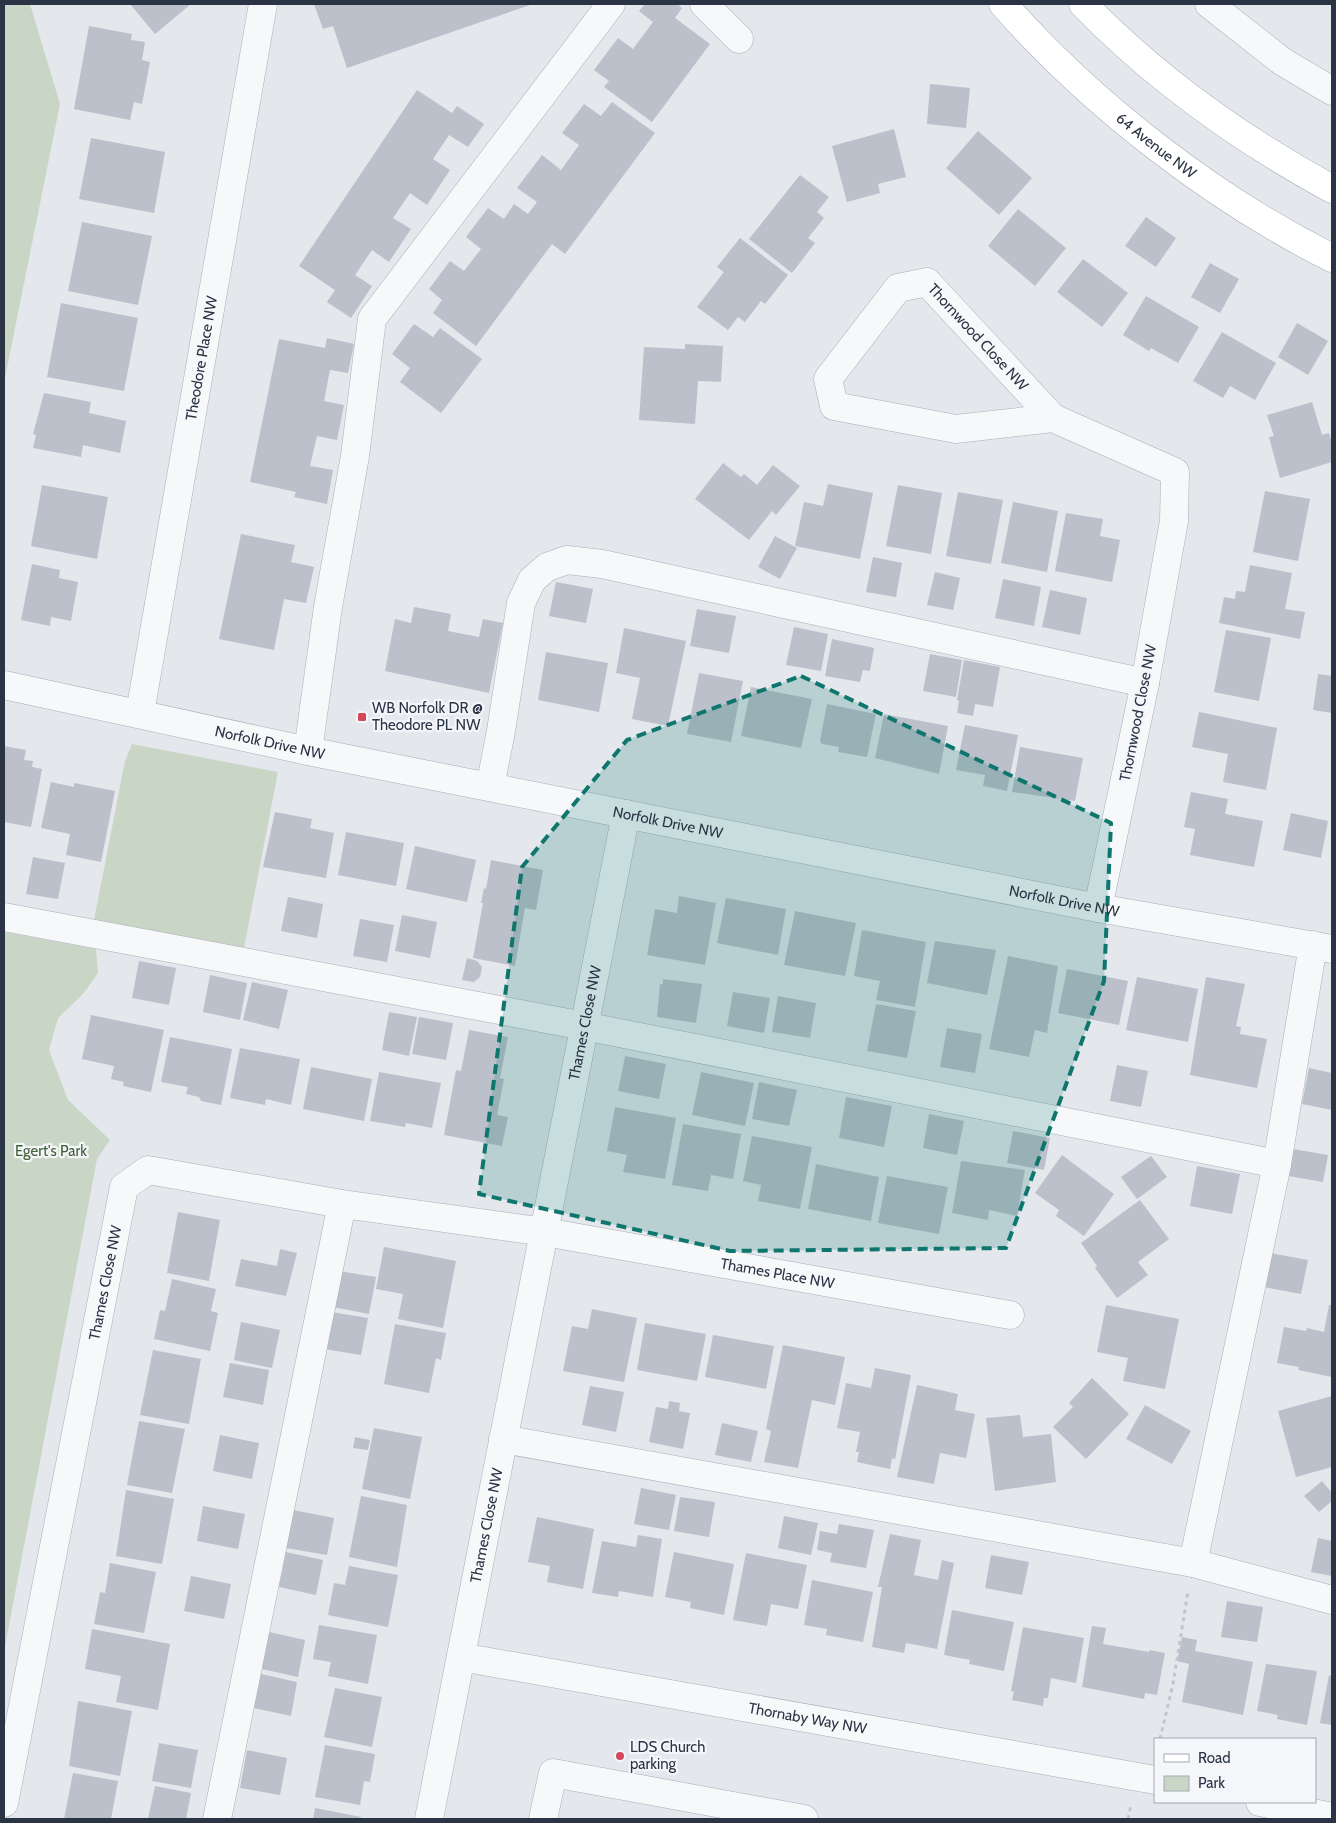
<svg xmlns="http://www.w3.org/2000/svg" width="1336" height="1823" font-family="Cabin,sans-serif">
<rect width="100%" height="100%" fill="#e4e7ec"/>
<g fill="#c9d6c5">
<path d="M4 4H30L60 104 4 383Z"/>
<path d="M132 744 278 772 244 948 94 920 125 761Z"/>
<path d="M4 932 96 949 98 973 83 994 58 1018 49 1050 68 1100 110 1140 97 1159 4 1652Z"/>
</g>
<g fill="#bbc0ca">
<path d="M130 4H191L155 34Z"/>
<path d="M314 4 352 5 533 4 347 68 333 26 323 29Z"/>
<path d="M645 4H677L682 8 675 18 710 44 652 122 604 87 609 81 594 70 618 38 633 49 653 22 639 11Z"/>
<path d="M89 26 132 34 131 40 145 42 142 60 150 62 142 104 134 102 130 120 74 109Z"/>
<path d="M930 84 970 88 966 128 927 124Z"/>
<path d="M417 90 452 113 457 106 484 124 468 147 449 135 433 159 450 170 427 205 410 193 393 218 411 229 389 262 372 250 355 275 372 286 351 318 327 302 335 290 299 266Z"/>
<path d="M612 102 655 133 565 254 552 244 476 346 433 313 442 300 429 289 450 261 464 271 481 249 466 237 488 208 504 219 514 204 528 214 537 202 517 188 542 155 561 170 579 145 562 133 584 104 601 116Z"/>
<path d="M894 129 906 177 878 184 880 193 847 202 832 146Z"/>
<path d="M978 131 1032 178 999 215 946 168Z"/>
<path d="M91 138 165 152 154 213 79 199Z"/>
<path d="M800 175 829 197 817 212 824 218 808 238 815 243 792 273 749 239Z"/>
<path d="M1018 209 1066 248 1035 286 988 246Z"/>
<path d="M1146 217 1176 238 1156 267 1125 246Z"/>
<path d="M82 222 152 236 138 305 68 291Z"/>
<path d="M740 238 788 275 765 304 761 301 745 322 738 317 728 330 697 307 724 272 717 267Z"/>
<path d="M1083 259 1128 293 1102 327 1057 292Z"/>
<path d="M1210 263 1239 279 1220 313 1191 297Z"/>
<path d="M1146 296 1199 327 1178 363 1151 348 1149 351 1123 335Z"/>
<path d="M61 303 138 318 124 391 47 377Z"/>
<path d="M1297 323 1328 341 1308 375 1278 357Z"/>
<path d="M414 324 433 337 440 328 482 359 441 413 400 382 410 368 392 354Z"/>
<path d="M1222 332 1276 363 1255 400 1230 386 1223 398 1193 381Z"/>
<path d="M327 338 354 344 348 373 330 370 324 401 344 405 337 440 317 436 310 466 333 470 327 504 294 497 296 492 250 482 279 339 325 348Z"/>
<path d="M685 344 723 346 721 382 698 381 695 424 639 420 644 347 685 349Z"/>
<path d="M44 393 91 402 89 413 126 421 120 453 83 445 81 457 33 448 36 435 33 434Z"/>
<path d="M1312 402 1322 435 1329 433 1332 443V462L1280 478 1269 437 1274 436 1267 415Z"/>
<path d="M723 463 741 477 744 474 757 485 773 465 800 486 776 515 772 511 749 540 695 499Z"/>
<path d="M828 484 873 493 860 559 795 546 804 502 823 506Z"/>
<path d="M42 485 108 497 97 559 31 546Z"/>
<path d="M898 485 942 493 931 554 886 546Z"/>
<path d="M1265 491 1310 499 1298 561 1253 552Z"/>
<path d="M958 492 1003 500 991 564 946 556Z"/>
<path d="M1013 502 1058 511 1047 572 1001 563Z"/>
<path d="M1066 513 1103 519 1100 536 1120 540 1112 582 1055 571Z"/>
<path d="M241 534 295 545 291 562 314 567 306 603 284 599 274 650 219 639Z"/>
<path d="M775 536 797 548 780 579 758 567Z"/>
<path d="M873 557 902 563 896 597 866 592Z"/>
<path d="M32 564 60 570 59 578 78 582 71 621 51 617 50 626 21 620Z"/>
<path d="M1250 565 1292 573 1285 609 1305 612 1300 639 1219 623 1224 597 1235 599 1236 591 1245 592Z"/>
<path d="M935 572 960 578 953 610 927 605Z"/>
<path d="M1003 579 1041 587 1034 626 995 618Z"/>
<path d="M556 582 593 589 586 623 549 616Z"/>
<path d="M1050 590 1087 598 1080 635 1042 627Z"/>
<path d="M414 607 451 614 448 631 479 637 483 619 503 623 489 693 385 671 395 619 411 623Z"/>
<path d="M697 609 736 616 729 653 690 646Z"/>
<path d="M794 627 828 634 821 671 786 665Z"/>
<path d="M624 628 686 641 668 726 632 719 640 678 616 673Z"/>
<path d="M1226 630 1271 638 1259 701 1214 692Z"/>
<path d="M832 639 874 648 870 671 863 670 860 682 825 676Z"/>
<path d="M546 652 608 663 599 712 538 700Z"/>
<path d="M930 654 962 660 956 697 923 691Z"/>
<path d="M964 660 1000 667 993 707 975 704 973 716 957 713 959 701 957 700Z"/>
<path d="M699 673 743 681 731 742 687 734Z"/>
<path d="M1318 674 1332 676V713L1313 710Z"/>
<path d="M751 687 812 699 801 748 741 736Z"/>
<path d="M827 704 876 714 867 757 838 752 839 747 822 744 820 741Z"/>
<path d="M1199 712 1277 728 1266 790 1223 782 1228 754 1192 747Z"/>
<path d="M884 714 948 726 939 774 875 758Z"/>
<path d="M965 725 1018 735 1007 791 983 786 985 775 956 770Z"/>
<path d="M4 746 26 750 24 760 33 761 32 767 42 769 31 827 4 822Z"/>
<path d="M1020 747 1083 758 1075 801 1012 792Z"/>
<path d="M51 782 74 787V783L115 791 101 862 66 855 70 834 41 828Z"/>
<path d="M1191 792 1228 799 1225 814 1263 821 1254 867 1190 855 1195 829 1184 827Z"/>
<path d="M275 812 312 819 310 828 334 833 326 878 263 867Z"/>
<path d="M1291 813 1328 821 1321 858 1283 850Z"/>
<path d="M346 832 404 843 396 886 338 875Z"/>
<path d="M415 846 476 860 467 902 406 889Z"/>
<path d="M33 857 65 863 58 899 26 894Z"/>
<path d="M491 860 543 870 536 910 525 908 515 966 473 958 483 903H481L484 888 486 889Z"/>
<path d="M679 896 716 903 705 965 647 955 655 909 677 913Z"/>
<path d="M288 897 323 904 317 938 281 931Z"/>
<path d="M726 898 786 909 778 955 717 943Z"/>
<path d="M795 911 856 923 845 976 784 965Z"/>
<path d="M402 915 437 922 430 958 395 951Z"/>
<path d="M360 919 394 925 387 962 353 956Z"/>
<path d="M862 930 926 942 915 1007 876 1000 880 981 854 976Z"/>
<path d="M935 941 996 950 987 995 927 983Z"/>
<path d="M1008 956 1058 966 1047 1033 1035 1030 1029 1057 989 1049Z"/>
<path d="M467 958 477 961 482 967 480 977 474 982 462 980Z"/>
<path d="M139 961 176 968 169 1005 132 998Z"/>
<path d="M1067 969 1128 981 1119 1025 1058 1013Z"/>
<path d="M210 975 247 983 240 1020 203 1012Z"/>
<path d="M1137 977 1198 989 1188 1042 1126 1030Z"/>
<path d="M1206 977 1245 984 1236 1026 1241 1027 1240 1034 1267 1039 1257 1088 1190 1075Z"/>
<path d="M663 979 702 984 696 1023 657 1017 660 984H663Z"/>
<path d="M252 982 288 990 279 1029 243 1020Z"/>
<path d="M733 992 770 998 764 1033 727 1026Z"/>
<path d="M778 996 816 1003 810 1038 772 1032Z"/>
<path d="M876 1004 916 1011 907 1058 867 1051Z"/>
<path d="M389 1012 417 1017 409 1056 382 1050Z"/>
<path d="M91 1015 164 1030 151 1092 123 1086 124 1082 111 1079 114 1066 82 1059Z"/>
<path d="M419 1017 453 1023 446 1060 412 1054Z"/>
<path d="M947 1028 982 1034 975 1073 940 1067Z"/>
<path d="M469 1030 508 1037 500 1078 504 1079 497 1115 508 1117 502 1146 444 1135 456 1070 461 1071Z"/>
<path d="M170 1037 232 1049 221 1105 201 1101 199 1097 186 1094 188 1087 161 1082Z"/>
<path d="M240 1048 300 1059 291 1105 266 1099 265 1105 230 1098Z"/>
<path d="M625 1056 666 1064 659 1099 618 1091Z"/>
<path d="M1117 1065 1148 1071 1141 1107 1110 1101Z"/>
<path d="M311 1067 372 1079 364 1121 303 1109Z"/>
<path d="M1309 1068 1332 1073V1110L1302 1104Z"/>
<path d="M379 1072 441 1083 432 1128 406 1123 405 1127 370 1121Z"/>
<path d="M701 1072 754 1083 745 1126 692 1115Z"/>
<path d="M759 1082 797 1090 789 1126 752 1119Z"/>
<path d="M846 1097 892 1106 884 1147 839 1138Z"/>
<path d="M615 1107 676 1118 665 1179 623 1172 627 1155 607 1151Z"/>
<path d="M929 1114 964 1121 957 1155 923 1148Z"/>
<path d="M683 1124 741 1134 733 1179 711 1175 708 1191 672 1185Z"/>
<path d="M1013 1131 1050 1138 1044 1170 1007 1163Z"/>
<path d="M752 1136 812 1147 800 1209 758 1201 761 1185 743 1181Z"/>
<path d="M1293 1149 1328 1155 1323 1182 1288 1176Z"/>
<path d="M1062 1155 1114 1194 1084 1236 1056 1216 1059 1210 1035 1193Z"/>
<path d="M1151 1156 1167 1177 1137 1199 1121 1177Z"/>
<path d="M961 1161 1025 1170 1017 1216 989 1210 988 1220 952 1213Z"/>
<path d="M816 1164 879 1177 871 1221 808 1209Z"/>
<path d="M1197 1166 1240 1174 1232 1214 1190 1206Z"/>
<path d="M887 1176 948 1187 939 1234 878 1223Z"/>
<path d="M1140 1200 1169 1239 1138 1262 1148 1275 1117 1298 1095 1268 1097 1266 1081 1243Z"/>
<path d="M178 1212 220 1220 209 1281 167 1273Z"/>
<path d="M384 1247 456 1261 443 1328 398 1319 403 1294 376 1289Z"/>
<path d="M280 1249 297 1253 286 1296 235 1286 241 1259 277 1266Z"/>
<path d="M1270 1253 1308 1260 1301 1294 1264 1287Z"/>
<path d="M339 1271 376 1277 369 1314 333 1307Z"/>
<path d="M172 1279 216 1289 211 1311 218 1313 210 1351 154 1339 160 1310 165 1311Z"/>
<path d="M1106 1305 1179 1319 1165 1389 1123 1381 1128 1358 1097 1352Z"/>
<path d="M1329 1305H1332V1377L1298 1370 1299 1367 1277 1363 1284 1327 1306 1331 1307 1328 1324 1332Z"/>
<path d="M592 1309 637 1318 624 1382 563 1371 572 1326 588 1329Z"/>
<path d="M331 1312 368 1318 361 1355 324 1349Z"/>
<path d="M241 1322 280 1330 272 1368 234 1360Z"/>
<path d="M645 1323 706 1334 697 1381 637 1370Z"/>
<path d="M395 1324 446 1333 441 1360 436 1358 429 1393 384 1384Z"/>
<path d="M713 1335 774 1346 766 1389 705 1377Z"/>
<path d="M783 1345 845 1357 835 1405 812 1400 798 1468 764 1462 771 1431 766 1429Z"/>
<path d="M153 1350 201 1359 189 1424 140 1415Z"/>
<path d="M230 1363 269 1370 263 1405 223 1397Z"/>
<path d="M875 1368 911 1375 895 1459 892 1458 890 1469 857 1462 859 1452H856L860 1432 837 1428 846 1383 871 1388Z"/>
<path d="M1092 1378 1129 1414 1086 1459 1053 1427 1073 1407 1069 1403Z"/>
<path d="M917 1385 958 1394 955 1410 975 1414 966 1458 940 1453 934 1484 897 1477Z"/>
<path d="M590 1386 624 1392 616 1432 582 1425Z"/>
<path d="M1332 1396V1467L1296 1477 1278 1411Z"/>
<path d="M669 1401 680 1403 679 1411 690 1413 683 1449 649 1442 656 1407 668 1409Z"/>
<path d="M1145 1405 1191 1431 1172 1464 1126 1439Z"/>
<path d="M1020 1415 1023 1437 1051 1434 1056 1482 995 1491 986 1418Z"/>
<path d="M139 1421 185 1429 172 1493 127 1485Z"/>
<path d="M722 1423 758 1431 751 1462 715 1455Z"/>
<path d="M374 1428 422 1437 410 1499 362 1489Z"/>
<path d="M220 1435 259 1443 252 1479 213 1471Z"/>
<path d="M355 1437 370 1440 368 1450 353 1448Z"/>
<path d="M1322 1481 1332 1493V1501L1319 1512 1304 1496Z"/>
<path d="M641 1488 676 1495 669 1530 634 1524Z"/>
<path d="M126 1490 174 1499 162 1564 116 1556Z"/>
<path d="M361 1496 407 1505 397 1567 349 1557Z"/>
<path d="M680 1497 715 1502 709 1537 674 1531Z"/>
<path d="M203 1506 245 1514 238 1549 197 1541Z"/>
<path d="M293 1510 334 1518 327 1555 286 1548Z"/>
<path d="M784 1516 818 1523 811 1555 778 1548Z"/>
<path d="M537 1517 594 1529 583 1589 547 1582 550 1566 528 1562Z"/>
<path d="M839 1524 874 1530 866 1568 830 1562 832 1553 817 1550 820 1531 837 1534Z"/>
<path d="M890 1534 921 1540 914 1575 938 1580 942 1560 954 1563 937 1649 906 1643 904 1653 872 1647 882 1587H878Z"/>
<path d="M638 1535 662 1539 653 1597 619 1591 618 1597 592 1593 602 1541 636 1547Z"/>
<path d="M1318 1538 1332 1541V1576L1311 1572Z"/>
<path d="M286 1552 323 1560 316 1595 279 1587Z"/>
<path d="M674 1552 734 1564 724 1615 690 1608 691 1602 665 1597Z"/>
<path d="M746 1553 807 1565 798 1609 771 1604 767 1626 733 1620Z"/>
<path d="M991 1555 1029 1562 1022 1595 985 1588Z"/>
<path d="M110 1563 156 1572 144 1633 94 1624 100 1592 105 1593Z"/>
<path d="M349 1566 398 1575 388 1627 328 1615 334 1583 345 1585Z"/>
<path d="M191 1576 231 1584 224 1619 184 1611Z"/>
<path d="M812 1580 873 1592 863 1642 826 1635 827 1629 804 1625Z"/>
<path d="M1227 1601 1263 1607 1257 1642 1221 1637Z"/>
<path d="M952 1610 1014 1622 1004 1671 969 1664 970 1660 944 1655Z"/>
<path d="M319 1625 377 1635 368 1684 328 1676 331 1662 313 1659Z"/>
<path d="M1092 1626 1106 1628 1103 1644 1149 1652V1650L1165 1653 1157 1695 1145 1693 1144 1699 1082 1687Z"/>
<path d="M1023 1627 1084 1638 1076 1683 1051 1678 1048 1698H1044L1043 1706 1012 1700 1014 1692 1011 1691Z"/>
<path d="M92 1629 170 1644 158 1710 116 1702 121 1676 85 1669Z"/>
<path d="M269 1632 305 1640 298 1677 262 1669Z"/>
<path d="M1182 1637 1197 1640 1195 1651 1253 1662 1243 1715 1182 1702 1189 1664 1177 1661Z"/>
<path d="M1266 1664 1317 1671 1307 1725 1277 1719 1278 1715 1257 1711Z"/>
<path d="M261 1674 297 1682 291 1716 254 1708Z"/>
<path d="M1329 1675 1332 1676V1725L1320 1723Z"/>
<path d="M335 1688 382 1697 372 1747 324 1737Z"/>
<path d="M78 1701 132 1711 120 1776 69 1766Z"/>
<path d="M159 1743 198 1750 191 1788 152 1781Z"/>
<path d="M325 1745 375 1754 370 1782 364 1781 360 1805 315 1797Z"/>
<path d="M247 1750 287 1758 280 1795 240 1788Z"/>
<path d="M73 1773 118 1781 111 1819H64Z"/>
<path d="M155 1786 191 1793 186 1819H148Z"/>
<path d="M315 1808 361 1817 360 1819H313Z"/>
</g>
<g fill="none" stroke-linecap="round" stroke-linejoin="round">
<defs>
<g id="minor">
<path d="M704 4 739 39"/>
<path d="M1209 4 1283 62 1332 91"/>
<path id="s1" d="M1053 418 956 429 834 406 828 379 898 288 927 282 1053 418 1175 472 1174 521 1145 683 1098 908"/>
<path id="s2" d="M4 685 308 751 1098 908 1332 949"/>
<path id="s3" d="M140 713 263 4"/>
<path d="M308 751 328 607 355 456 372 319 611 4"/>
<path d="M490 787 501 731 521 603 532 580 547 567 567 560 602 564 1145 683"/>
<path d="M4 917 584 1026 1277 1164"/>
<path d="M503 1439 1193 1563 1332 1600"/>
<path d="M1193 1563 1277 1164 1313 945"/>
<path id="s4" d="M461 1657 1155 1780"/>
<path d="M1260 1802 1332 1817"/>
<path id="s5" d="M4 1803 124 1187 148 1170 342 1204 545 1232 1010 1315"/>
<path d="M217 1819 342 1204"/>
<path id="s6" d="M429 1819 626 814"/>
<path d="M543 1819 553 1773 804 1819"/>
</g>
<g id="major">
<path id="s7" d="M1003 4C1091 104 1212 198 1332 258"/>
<path d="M1083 4C1155 78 1242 140 1332 189"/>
</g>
</defs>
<use href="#minor" stroke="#a9aeb7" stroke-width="29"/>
<use href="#major" stroke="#a3abb8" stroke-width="29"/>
<g stroke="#c2c5cb" stroke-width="3" stroke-dasharray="4 4" stroke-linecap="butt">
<path d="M1160 1739 1173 1684 1188 1591"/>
<path d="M1128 1819 1131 1805"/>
</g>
<use href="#minor" stroke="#f7f8fa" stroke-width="28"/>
<use href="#major" stroke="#fff" stroke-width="28"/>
</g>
<path fill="#0f766e" fill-opacity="0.2" stroke="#0f766e" stroke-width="4" stroke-dasharray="10 6" stroke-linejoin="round" d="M801 676 1111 823 1104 981 1006 1248 730 1251 479 1194 522 867 627 740Z"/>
<g fill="#d1495b" stroke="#f4f6f9" stroke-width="2">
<rect x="357" y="712" width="10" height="10" rx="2.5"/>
<circle cx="620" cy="1756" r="5"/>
</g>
<g text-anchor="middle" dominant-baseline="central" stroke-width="4.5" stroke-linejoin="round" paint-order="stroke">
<g font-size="15" fill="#2b3445" stroke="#f4f6f9">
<text stroke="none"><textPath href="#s7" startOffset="209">64 Avenue NW</textPath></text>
<text stroke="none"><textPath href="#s1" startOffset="469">Thornwood Close NW</textPath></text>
<text stroke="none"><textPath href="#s3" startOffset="360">Theodore Place NW</textPath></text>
<text transform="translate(1138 713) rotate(-79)">Thornwood Close NW</text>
<text stroke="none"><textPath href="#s2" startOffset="272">Norfolk Drive NW</textPath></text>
<text stroke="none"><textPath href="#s2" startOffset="678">Norfolk Drive NW</textPath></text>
<text stroke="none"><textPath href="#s2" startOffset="1082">Norfolk Drive NW</textPath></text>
<text stroke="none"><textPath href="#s6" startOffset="811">Thames Close NW</textPath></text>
<text stroke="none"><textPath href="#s5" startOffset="1295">Thames Place NW</textPath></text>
<text stroke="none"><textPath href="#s5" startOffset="530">Thames Close NW</textPath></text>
<text stroke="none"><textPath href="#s6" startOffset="299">Thames Close NW</textPath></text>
<text stroke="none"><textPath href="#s4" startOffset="352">Thornaby Way NW</textPath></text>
</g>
<g font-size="15" fill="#2b3445" stroke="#f4f6f9" text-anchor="start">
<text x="372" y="708">WB Norfolk DR @<tspan x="372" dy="17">Theodore PL NW</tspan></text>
<text x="630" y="1747">LDS Church<tspan x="630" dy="17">parking</tspan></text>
</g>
<g font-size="15" fill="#3f6138" stroke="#f4f6f9">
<text x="51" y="1151">Egert's Park</text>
</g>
</g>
<rect width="1336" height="1823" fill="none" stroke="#2b3445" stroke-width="10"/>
<rect x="1154" y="1738" width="162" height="65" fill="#f4f6f9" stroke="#a4a8b1"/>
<rect x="1164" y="1754" width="25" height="8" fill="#ffffff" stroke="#a4a8b1"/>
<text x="1198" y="1763" font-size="15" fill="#2b3445">Road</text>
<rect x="1164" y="1776" width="25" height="15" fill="#c9d6c5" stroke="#a4a8b1"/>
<text x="1198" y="1788" font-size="15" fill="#2b3445">Park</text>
</svg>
